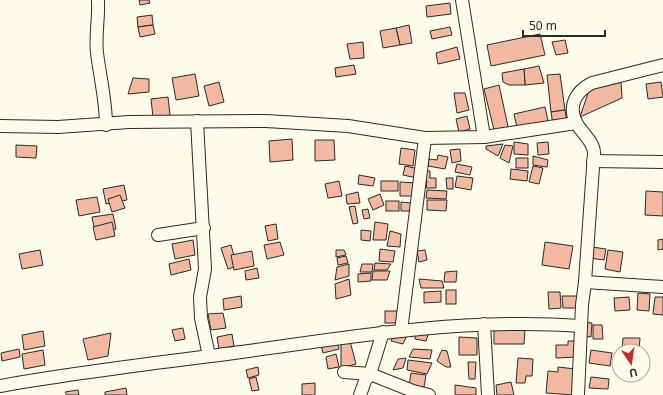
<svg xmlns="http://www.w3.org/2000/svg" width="663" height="395" font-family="'Noto Sans',sans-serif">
<rect width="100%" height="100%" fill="#fdfbea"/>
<g fill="#f2b8a0" stroke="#2b2b2b">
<path d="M139 0H149L150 3 140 5Z"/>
<path d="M450 3 451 14 427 17 426 6Z"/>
<path d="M152 15 153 25 138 27 137 17Z"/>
<path d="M153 25 155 34 140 37 138 27Z"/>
<path d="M409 25 412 43 400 45 396 28Z"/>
<path d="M450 27 452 35 432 39 430 31Z"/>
<path d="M396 28 400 45 383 48 380 31Z"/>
<path d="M540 34 545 55 491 66 487 45Z"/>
<path d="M565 40 568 53 556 55 552 42Z"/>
<path d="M363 42 364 58 350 59 347 44Z"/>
<path d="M457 47 460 59 438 64 436 53Z"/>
<path d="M354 65 356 74 336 77 335 68Z"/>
<path d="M539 66 544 83 525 85 524 69Z"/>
<path d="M524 69 525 85H509L503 82 502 73Z"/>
<path d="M195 74 199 96 176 100 172 78Z"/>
<path d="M560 74 565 110 551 112 547 75Z"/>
<path d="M133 78 149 79V92L128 94Z"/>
<path d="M219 82 224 102 209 106 204 86Z"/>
<path d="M621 82 622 98 580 117 589 90Z"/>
<path d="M661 82 663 97 648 99 646 84Z"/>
<path d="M499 85 509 131 495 134 484 89Z"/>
<path d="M454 93H465L469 110 457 113Z"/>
<path d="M168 97 170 115 153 117 151 99Z"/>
<path d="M545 107 549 125 518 132 514 114Z"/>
<path d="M565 110 567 123 553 125 551 112Z"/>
<path d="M467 116 470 129 459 132 456 119Z"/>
<path d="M292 139 293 160 270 162 269 141Z"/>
<path d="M315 140H334L335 160 315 161Z"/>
<path d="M514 142 528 144V155L514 154Z"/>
<path d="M548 142 549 154 538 155 537 143Z"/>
<path d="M503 144 498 156 486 149V146Z"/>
<path d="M16 145 37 146 36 158 16 157Z"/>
<path d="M505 145 513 146 509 163 500 158Z"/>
<path d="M401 148 415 150 413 166 399 164Z"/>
<path d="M460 149 461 161 452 163 450 150Z"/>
<path d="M438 155 448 157 445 169 428 166 429 159 437 160Z"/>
<path d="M533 156 548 160 547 167 533 165Z"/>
<rect x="516" y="158" width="12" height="10"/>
<path d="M457 164 472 167 470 175 455 172Z"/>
<path d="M405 166 419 169 417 178 403 175Z"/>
<path d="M533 166 543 168 539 184 529 182Z"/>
<path d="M511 169 528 171 527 181 510 179Z"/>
<path d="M423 171H430V178H436V188H426L427 181H422Z"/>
<path d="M359 175 375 178 373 186 358 184Z"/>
<path d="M457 176 473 178 471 190 455 187Z"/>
<path d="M446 178H453V189H447Z"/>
<path d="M339 181 342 196 328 198 325 184Z"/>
<rect x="381" y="181" width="17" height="10"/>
<path d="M400 182 416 183 415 196H400Z"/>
<path d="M124 185 127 200 106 204 103 189Z"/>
<path d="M427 190 447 191 446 199 426 198Z"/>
<path d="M646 191 663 192V216L645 215Z"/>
<path d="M358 192 360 203 347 204 346 195Z"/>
<path d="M380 194 384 205 373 210 368 199Z"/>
<path d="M120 195 125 208 112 212 108 199Z"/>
<path d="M97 197 100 212 79 216 76 200Z"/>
<path d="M427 200H447L446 211 427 210Z"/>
<rect x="386" y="201" width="13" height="10"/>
<path d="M401 202 411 203 410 211H401Z"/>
<path d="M355 206 358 223 353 224 349 207Z"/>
<path d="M368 209 370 218 364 219 362 210Z"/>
<path d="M113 214 116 229 95 233 92 217Z"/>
<path d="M112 222 115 236 96 240 93 227Z"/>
<path d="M375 222 388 224 386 240H373Z"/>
<path d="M276 224 278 239 268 241 265 226Z"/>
<path d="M361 230 371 231 370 241 361 240Z"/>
<path d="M390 231 401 234 400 247 387 246Z"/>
<path d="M663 239V249L658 250V240Z"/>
<path d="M193 240 195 255 175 259 172 244Z"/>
<path d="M280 242 284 255 267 259 264 245Z"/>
<path d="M545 242 573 246 569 269 542 265Z"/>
<path d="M231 245 237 266 228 269 221 248Z"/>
<path d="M592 247 606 249 604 260 590 258Z"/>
<path d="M380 249 395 251 393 262 379 261Z"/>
<path d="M40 250 43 265 22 269 19 254Z"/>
<path d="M336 250H344L346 255 336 257Z"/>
<path d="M425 250 427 260 419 262 417 251Z"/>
<path d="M608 250 623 252 620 272 605 269Z"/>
<path d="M252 251 254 266 234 270 231 255Z"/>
<path d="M346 256 348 263 338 265 337 258Z"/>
<path d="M189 259 191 270 171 275 169 264Z"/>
<path d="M375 263 391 264 387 270H374Z"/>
<path d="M349 264V276L335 280 337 267Z"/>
<path d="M362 264H373L372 272H360Z"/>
<path d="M257 268 259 278 246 280 245 271Z"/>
<path d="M373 271H390L387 280H372Z"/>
<path d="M457 271 456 282H444L445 272Z"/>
<path d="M371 273V281L358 282V274Z"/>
<path d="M349 279 351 295 336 299 335 284Z"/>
<path d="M419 279 442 281 444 288H421Z"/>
<rect x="446" y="290" width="10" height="14"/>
<path d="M441 291V302L424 303V292Z"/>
<path d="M548 292H560L561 308 549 309Z"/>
<path d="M638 293 650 294 649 311 637 310Z"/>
<path d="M241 296 242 307 224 310 223 299Z"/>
<path d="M562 296H579V308H563Z"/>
<path d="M629 297 630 310 615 311 614 298Z"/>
<path d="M655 297H663V315L653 314Z"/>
<rect x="385" y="311" width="14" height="12"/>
<path d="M223 313 226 328 211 330 208 314Z"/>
<path d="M584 322 592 323 591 337 583 336Z"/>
<path d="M593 325H602L603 339H593Z"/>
<path d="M183 328 185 339 175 341 172 330Z"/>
<path d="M494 329H525L524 344H494Z"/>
<path d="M43 331 45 346 24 350 22 335Z"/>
<path d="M415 332H429L426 341 415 339Z"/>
<path d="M111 333 108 356 88 360 83 339Z"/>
<path d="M395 333 407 335 403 344 391 341Z"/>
<path d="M232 334 234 346 219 349 217 337Z"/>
<path d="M459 337 477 338V355H459Z"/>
<path d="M623 338H640L639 351H622Z"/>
<path d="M350 341 356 364 341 368V342Z"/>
<path d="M568 341H576L577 357 556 358V345H568Z"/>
<path d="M338 343 339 349 323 353 321 345Z"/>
<path d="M19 349 20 357 2 361 1 353Z"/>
<path d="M413 349 432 350 430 359 409 357Z"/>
<path d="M43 350 45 365 24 369 22 354Z"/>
<path d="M442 350 447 351 451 367H446L437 361Z"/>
<path d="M591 350 612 353 610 366 589 363Z"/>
<path d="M336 354 339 367 328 369 326 357Z"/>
<path d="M406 358 403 368 393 370 398 359Z"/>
<path d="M518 358 533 359 532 376H526L525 383H516Z"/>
<path d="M408 360 432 363 427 374 407 370Z"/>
<path d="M468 362H476L475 379H469Z"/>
<path d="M258 367 259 375 248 378 246 370Z"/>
<path d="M558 367 576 369 574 395 546 393 548 371 558 372Z"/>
<path d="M411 373 426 375 424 387 409 386Z"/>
<path d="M256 377 259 390 252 391 249 379Z"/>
<path d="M591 377 609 379 608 389 589 388Z"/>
<path d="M511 382 514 395H497L496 385Z"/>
<path d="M315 383V395H302V384Z"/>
<path d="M455 385 476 388V395H455Z"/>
<path d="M126 388 127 395H105V392Z"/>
<path d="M78 390 79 395H67L65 392Z"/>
</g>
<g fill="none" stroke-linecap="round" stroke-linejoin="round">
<defs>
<g id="minor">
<path d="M98 0C99 18 95 35 97 53 100 77 106 101 106 125"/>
<path d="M462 0 484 137"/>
<path d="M197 121 205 269 200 297 201 318 209 356"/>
<path d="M0 126 58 127 129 122 266 121 348 126 425 138 484 137 576 123"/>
<path d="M593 161 663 162"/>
<path d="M158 235 204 228"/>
<path d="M585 282 663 287"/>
<path d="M484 324 488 395"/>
<path d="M401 331 425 138"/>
<path d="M383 332 370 374 413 391 429 395"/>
<path d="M344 372 370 374"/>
<path d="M0 386C83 371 166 362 249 351 358 335 470 318 580 326"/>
<path d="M360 395 365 381 370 374"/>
<path d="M578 395 582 305 585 282 594 153C594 142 582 133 577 124 567 106 576 91 592 83L663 65"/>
</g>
</defs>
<use href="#minor" stroke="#2b2b2b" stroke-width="14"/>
<use href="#minor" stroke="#fdfbea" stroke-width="12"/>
</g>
<g transform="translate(631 363) rotate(167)"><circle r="19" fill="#fdfbea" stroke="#a9a89e"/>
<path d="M0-3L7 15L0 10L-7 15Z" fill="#c62828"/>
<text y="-6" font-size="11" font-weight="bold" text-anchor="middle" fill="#2b2b2b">U</text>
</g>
<path d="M523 30v6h82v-6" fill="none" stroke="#2b2b2b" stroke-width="2"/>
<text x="529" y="30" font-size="12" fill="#2b2b2b" stroke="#fdfbea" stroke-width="3" paint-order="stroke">50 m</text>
</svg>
